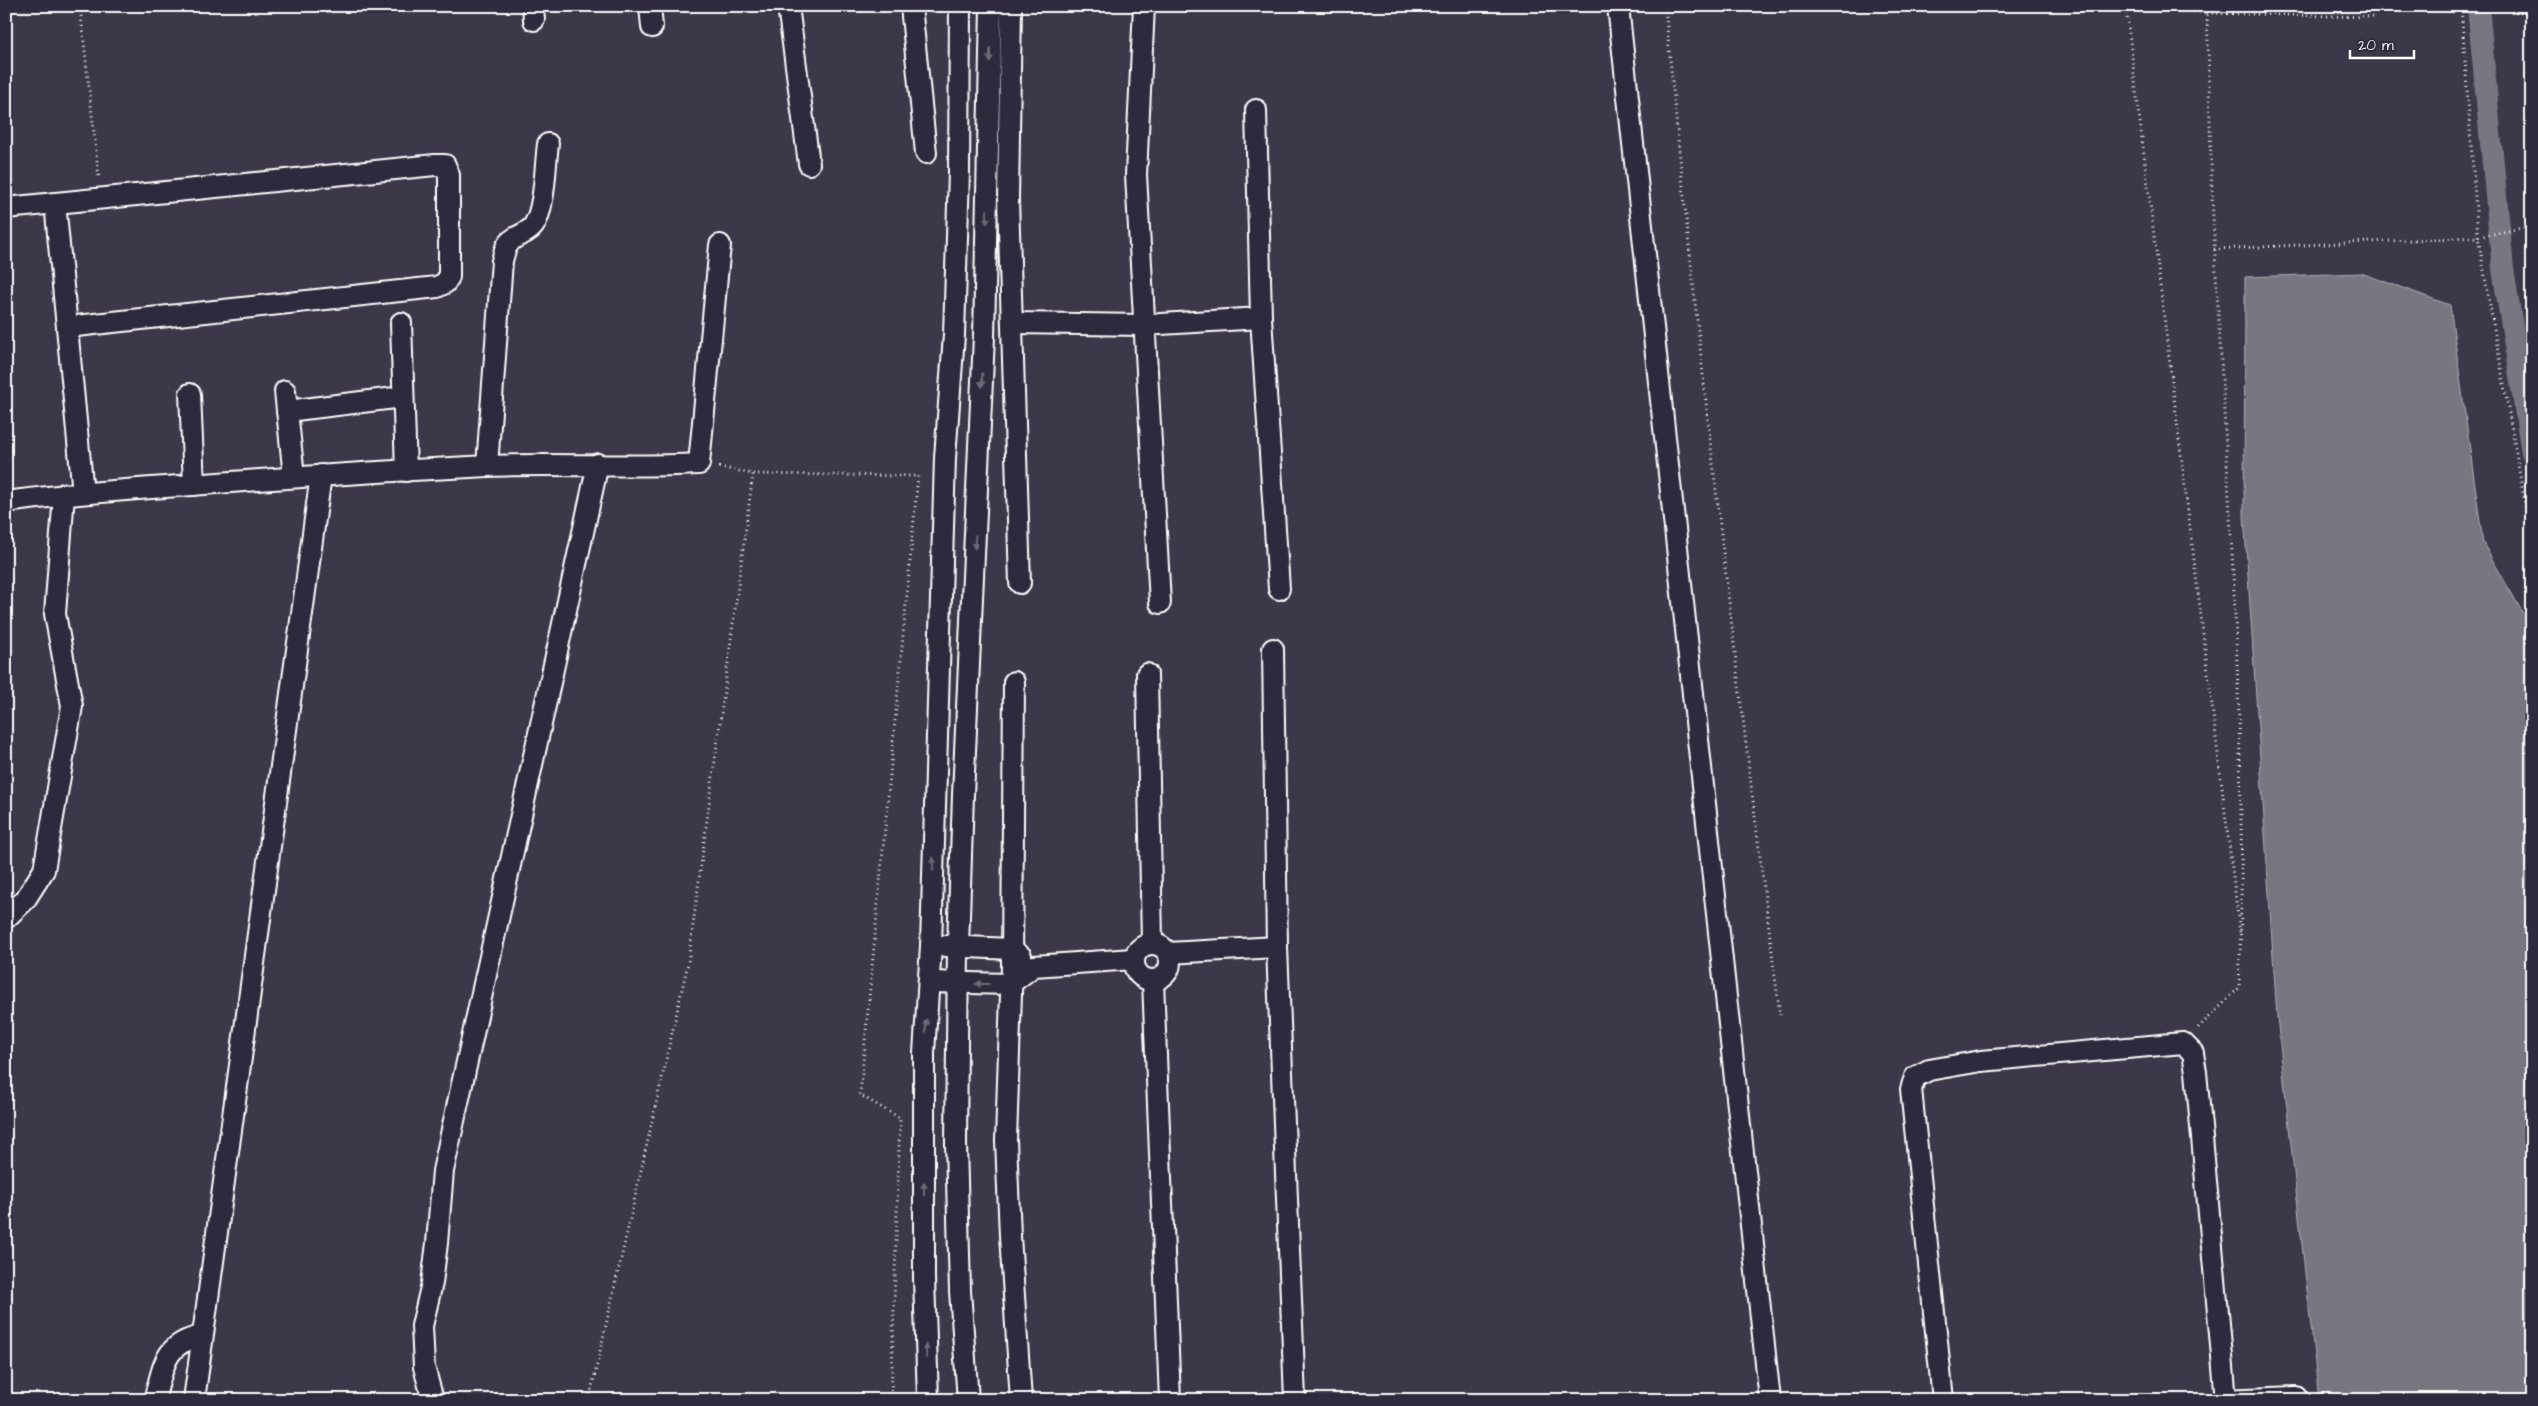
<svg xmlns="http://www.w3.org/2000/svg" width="2538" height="1406" font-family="'Architects Daughter',sans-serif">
<rect width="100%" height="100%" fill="#3c3749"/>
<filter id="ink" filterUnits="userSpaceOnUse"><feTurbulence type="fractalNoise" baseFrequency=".02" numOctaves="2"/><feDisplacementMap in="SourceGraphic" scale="10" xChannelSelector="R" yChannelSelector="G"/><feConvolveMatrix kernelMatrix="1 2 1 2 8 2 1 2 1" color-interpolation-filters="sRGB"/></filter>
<g filter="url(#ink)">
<path fill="#797682" stroke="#afadb4" d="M2361 273 2450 305 2483 543 2532 629V1400H2319L2277 1017 2244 515 2245 277Z"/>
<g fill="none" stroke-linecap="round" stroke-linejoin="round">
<path stroke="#797682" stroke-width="22" d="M2478 6 2503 269 2532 452"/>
<defs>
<g id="minor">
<path d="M533 6 534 20"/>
<path d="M650 6 652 27"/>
<path d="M788 6 809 164"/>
<path d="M911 6 926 153"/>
<path d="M1011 6 1008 199 1020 583"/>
<path d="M1144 6 1136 175 1160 603"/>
<path d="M1618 6 1770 1400"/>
<path d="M1256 110 1261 318 1279 589"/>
<path d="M55 203 83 493"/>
<path d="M6 208 435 165H445L449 175V277L445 283 437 287 67 327"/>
<path d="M401 323 406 471"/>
<path d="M1014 323 1144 325 1261 318"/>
<path d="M285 391 294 477"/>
<path d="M190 394 194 485"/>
<path d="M287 411 403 397"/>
<path d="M487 466 502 261C504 254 505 245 512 240 519 234 528 234 534 225 545 207 545 166 548 144"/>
<path d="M6 502C64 494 121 490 179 486 282 478 385 471 488 466 558 463 628 468 699 464L720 245"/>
<path d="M1273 649 1277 947 1295 1400"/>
<path d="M1147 674 1152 943"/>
<path d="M1014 682 1012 965 1006 1140 1010 1236 1021 1400"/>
<path d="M6 918 25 900 44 870 72 706 55 614 64 494"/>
<circle cx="1152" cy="962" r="18"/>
<path d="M945 946 1011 949 1021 956"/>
<path d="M1168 953 1277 947"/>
<path d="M1153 981 1170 1400"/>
<path d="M929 982 1010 984 1034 966 1133 959"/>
<path d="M154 1400C164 1367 163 1343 202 1336"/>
<path d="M194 1400 321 475"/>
<path d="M433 1400 424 1367 422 1326 432 1283 437 1243 443 1171 598 464"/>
<path d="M928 1400 924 1278V1053L931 946 945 458 954 335 959 172 960 6"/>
<path d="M968 1400 960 1291 956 1144 958 947 963 795 984 337 991 6"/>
<path d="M1943 1400 1911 1089 1915 1077 1929 1070 1981 1061 2183 1043 2193 1053 2196 1072 2226 1400"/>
<path d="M2222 1400 2297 1397"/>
</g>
</defs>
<use href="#minor" stroke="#fff" stroke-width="24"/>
<g stroke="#fff" stroke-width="3" stroke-dasharray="1 4" stroke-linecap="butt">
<path d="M80 6 99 178"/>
<path d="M1665 6C1697 343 1737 679 1780 1015"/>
<path d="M2094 6 2207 13C2210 93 2210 173 2215 253 2228 498 2248 743 2239 988L2198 1028"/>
<path d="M2461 6 2478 237 2532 544"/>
<path d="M2126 8 2240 933"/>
<path d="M2207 13 2373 17"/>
<path d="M2214 249 2478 237 2532 226"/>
<path d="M719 467 753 474 918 476 860 1095 900 1118 891 1400"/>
<path d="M589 1400 688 963 753 474"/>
</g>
<use href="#minor" stroke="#2f2a3d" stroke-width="20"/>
</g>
<defs><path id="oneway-solid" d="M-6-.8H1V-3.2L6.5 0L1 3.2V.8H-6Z" transform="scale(1.25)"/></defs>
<g fill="#6d6a77">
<use href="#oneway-solid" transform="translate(990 55) rotate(91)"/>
<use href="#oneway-solid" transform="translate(987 217) rotate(91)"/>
<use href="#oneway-solid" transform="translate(982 380) rotate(93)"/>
<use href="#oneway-solid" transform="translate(975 542) rotate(93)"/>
<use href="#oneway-solid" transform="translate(933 864) rotate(-89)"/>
<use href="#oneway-solid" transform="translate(982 984) rotate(180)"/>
<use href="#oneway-solid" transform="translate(926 1026) rotate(-87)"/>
<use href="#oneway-solid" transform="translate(924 1189) rotate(-90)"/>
<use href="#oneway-solid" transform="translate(926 1351) rotate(-92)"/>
</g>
</g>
<rect width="2538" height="1406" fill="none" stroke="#2f2a3d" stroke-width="25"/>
<rect x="12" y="12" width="2513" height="1381" fill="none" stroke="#fff" stroke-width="2" filter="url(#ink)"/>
<path d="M2350 50v8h64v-8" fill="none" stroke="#ffffff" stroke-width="2.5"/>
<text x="2358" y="50" font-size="15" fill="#ffffff" stroke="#2f2a3d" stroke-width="4" paint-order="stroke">20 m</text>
</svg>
